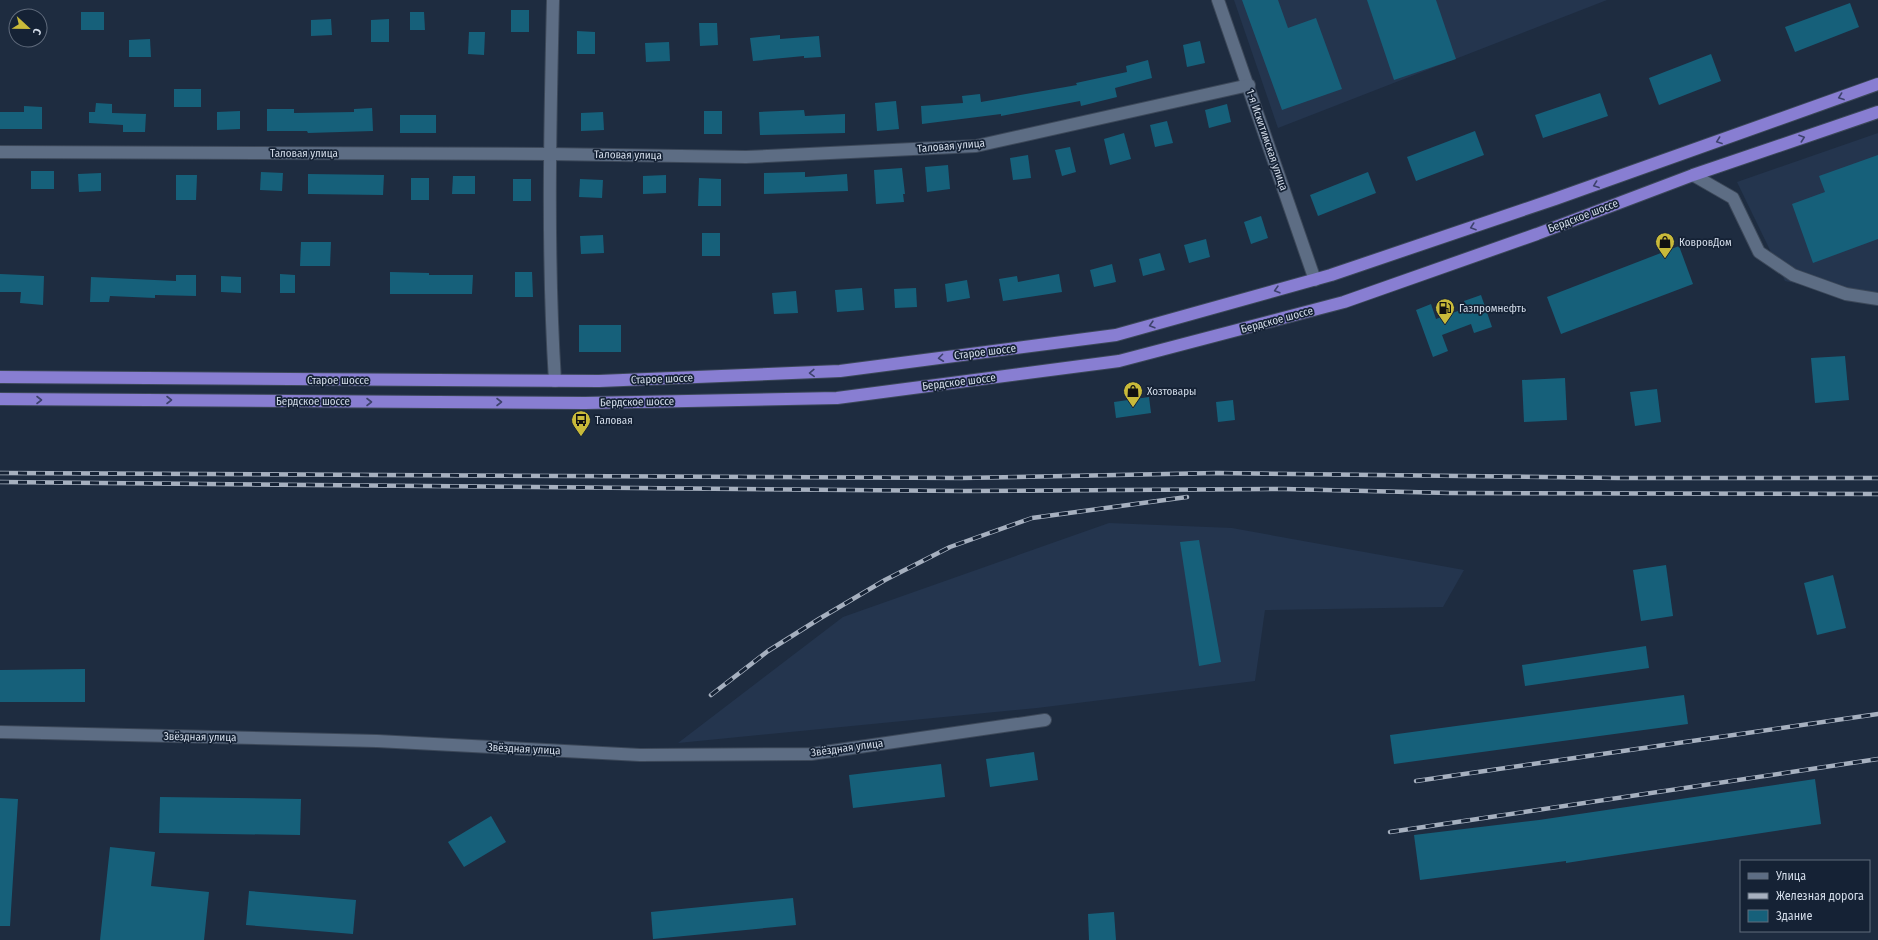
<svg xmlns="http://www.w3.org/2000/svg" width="1878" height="940" font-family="'Fira Sans Condensed',sans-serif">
<rect width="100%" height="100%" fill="#1e2c40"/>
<g fill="#24354e">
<path d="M1234 0H1607L1278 128Z"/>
<path d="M1878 133V302L1785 281 1737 182Z"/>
<path d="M1109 523 1232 528 1464 570 1443 607 1265 610 1255 681 1037 708 678 743 843 617Z"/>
</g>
<g fill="#16607a">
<path d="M1242 0H1278L1288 28 1316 18 1342 89 1282 110Z"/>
<path d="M1367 0H1436L1456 59 1394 80Z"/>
<path d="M1850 3 1859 27 1795 52 1785 27Z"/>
<rect x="511" y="10" width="18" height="22"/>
<rect x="81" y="12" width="23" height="18"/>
<path d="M410 12H424L425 30H410Z"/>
<path d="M331 19 332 35 311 36V20Z"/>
<path d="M389 19V42H371V20Z"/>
<path d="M699 23H717L718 45 700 46Z"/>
<path d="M577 31 595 32V54H577Z"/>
<path d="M469 32H485L484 55 468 54Z"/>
<path d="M780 35V39L819 36 821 57 804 58V56L753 61 750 38Z"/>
<path d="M150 39 151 57H129V40Z"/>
<path d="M1200 41 1205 63 1187 67 1183 45Z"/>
<path d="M669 42 670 61 646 62 645 43Z"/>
<path d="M1711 54 1721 81 1659 105 1649 78Z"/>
<path d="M1148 60 1152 78 1115 88 1117 97 1081 106 1080 101 1001 116V114L922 124 921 106 963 103 962 96 980 94 981 102 1077 85 1076 83 1127 72 1126 66Z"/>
<rect x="174" y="89" width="27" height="18"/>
<path d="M1600 93 1608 116 1543 138 1535 115Z"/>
<path d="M896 101 899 129 877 131 875 103Z"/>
<path d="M96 103 112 104V113L146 114 145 132H123V125L89 123V112H95Z"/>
<path d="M1227 104 1231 122 1209 128 1205 110Z"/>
<path d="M24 106 42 107V129H0V112H24Z"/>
<path d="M372 108 373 131 308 133 307 131H267V109H294V113L354 112V109Z"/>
<path d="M804 110 805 116 845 114V133L760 135 759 112Z"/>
<path d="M240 111V129L217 130V112Z"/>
<rect x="704" y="111" width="18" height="23"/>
<path d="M603 112 604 130 581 131V113Z"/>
<rect x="400" y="115" width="36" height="18"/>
<path d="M1167 121 1173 143 1155 147 1150 125Z"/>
<path d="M1475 131 1484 155 1416 181 1407 157Z"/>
<path d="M1124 133 1131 159 1110 165 1104 139Z"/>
<path d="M1070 147 1076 172 1062 176 1055 150Z"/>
<path d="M1028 155 1031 178 1013 180 1010 158Z"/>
<path d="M1878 155V239L1813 263 1792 204 1825 192 1819 176Z"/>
<path d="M948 165 950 189 927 192 925 167Z"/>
<path d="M902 168 905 194H903L904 202 876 204 874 170Z"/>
<rect x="31" y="171" width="23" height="18"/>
<path d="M261 172 283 173 282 191 260 190Z"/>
<path d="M805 172V177L847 174 848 191 764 194V173Z"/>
<path d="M1368 172 1376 193 1318 216 1310 195Z"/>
<path d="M101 173V191L79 192 78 174Z"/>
<path d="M308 174 384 175 383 195 308 194Z"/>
<path d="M176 175H197L196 200H176Z"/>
<path d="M666 175V193L643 194V176Z"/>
<path d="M453 176H475V194H452Z"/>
<rect x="411" y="178" width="18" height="22"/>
<path d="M699 178 721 179V206H698Z"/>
<rect x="513" y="179" width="18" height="22"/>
<path d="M580 179 603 180 602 198 579 197Z"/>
<path d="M1261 216 1268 238 1251 244 1244 222Z"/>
<rect x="702" y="233" width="18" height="23"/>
<path d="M603 235 604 253 581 254 580 236Z"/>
<path d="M1206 239 1210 257 1189 263 1184 245Z"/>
<path d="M301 242H331L330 266H300Z"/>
<path d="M1679 246 1693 284 1561 334 1547 297Z"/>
<path d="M1160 253 1165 270 1143 276 1139 259Z"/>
<path d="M1112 264 1116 282 1094 287 1090 270Z"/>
<path d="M390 272 429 273V275H473L472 294H390Z"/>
<path d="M515 272H532L533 297H515Z"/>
<path d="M0 274 44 276 43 305 20 303 21 292H0Z"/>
<path d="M280 274 295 275V293H280Z"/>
<path d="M1059 274 1062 292 1003 301 999 279 1017 276 1018 282Z"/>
<path d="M176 275H196V296L155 295V298L110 296 109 302H90L91 277 176 281Z"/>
<path d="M221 276 241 277V293L221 292Z"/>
<path d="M967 280 970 298 947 302 945 284Z"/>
<path d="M862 288 864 310 837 312 835 290Z"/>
<path d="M916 288 917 307 895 308 894 289Z"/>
<path d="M796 291 798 313 774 314 772 293Z"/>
<path d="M1481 295 1492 327 1474 333 1471 324 1442 335 1448 351 1433 357 1416 310 1431 304 1436 319 1466 308 1464 301Z"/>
<rect x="579" y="325" width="42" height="27"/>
<path d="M1845 356 1849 400 1815 403 1811 358Z"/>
<path d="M1565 378 1567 420 1524 422 1522 380Z"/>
<path d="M1657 389 1661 422 1635 426 1630 392Z"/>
<path d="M1149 397 1151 413 1116 418 1114 402Z"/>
<path d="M1233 400 1235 420 1218 422 1216 402Z"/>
<path d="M1199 540 1221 662 1199 666 1180 542Z"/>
<path d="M1666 565 1673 616 1641 621 1633 570Z"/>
<path d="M1833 575 1846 628 1817 635 1804 583Z"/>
<path d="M1646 646 1649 668 1525 686 1522 665Z"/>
<path d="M85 669V702H0V670Z"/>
<path d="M1684 695 1688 724 1394 764 1390 735Z"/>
<path d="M1034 752 1038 780 990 787 986 759Z"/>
<path d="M941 764 945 797 853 808 849 775Z"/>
<path d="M1815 779 1821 824 1566 863V861L1420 880 1414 835 1539 820Z"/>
<path d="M160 797 301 799 300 835 159 833Z"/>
<path d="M0 798 18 799 10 926H0Z"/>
<path d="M491 816 506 842 464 867 448 842Z"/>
<path d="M110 847 155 852 151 886 209 892 204 940H100Z"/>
<path d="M249 891 356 900 353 934 246 925Z"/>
<path d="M793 898 796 925 653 939 651 912Z"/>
<path d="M1114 912 1116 940H1089L1088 914Z"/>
</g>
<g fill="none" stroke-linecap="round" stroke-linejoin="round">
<defs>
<g id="minor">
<path d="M553 0C550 127 547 254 555 381"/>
<path d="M1218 0 1315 280"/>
<path d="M0 152 549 154 746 157 976 146 1249 85"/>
<path d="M1693 175 1733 198 1759 252 1793 275 1846 294 1878 299"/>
<path d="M0 732 377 741 640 755 811 754 1045 720"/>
</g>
<g id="trunk">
<path d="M0 377 599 381 840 371 1116 335 1331 275 1555 199 1878 84"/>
<path d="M0 399 585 403 837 398 1119 361 1344 302 1537 234 1693 175 1878 112"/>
</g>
</defs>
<use href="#minor" stroke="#3c4859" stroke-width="14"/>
<use href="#trunk" stroke="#3c4859" stroke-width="14"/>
<use href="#minor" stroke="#5d6d84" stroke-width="12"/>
<use href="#trunk" stroke="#887ed2" stroke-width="12"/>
<defs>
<g id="rail">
<path d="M0 473 962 478 1217 473 1618 478H1878"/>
<path d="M0 482 962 491 1284 489 1450 493 1878 494"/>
<path d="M711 695 768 651 819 619 885 580 950 547 1032 518 1187 497"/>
<path d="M1416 781 1878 714"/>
<path d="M1390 832 1878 759"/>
</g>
</defs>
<use href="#rail" stroke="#a6b0bf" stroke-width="4.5"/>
<use href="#rail" stroke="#152235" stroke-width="3" stroke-dasharray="9" stroke-linecap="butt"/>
</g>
<defs><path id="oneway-chevron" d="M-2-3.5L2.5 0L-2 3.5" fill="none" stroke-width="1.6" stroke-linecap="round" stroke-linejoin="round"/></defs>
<g stroke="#3d426c">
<use href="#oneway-chevron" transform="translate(1841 97) rotate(160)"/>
<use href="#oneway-chevron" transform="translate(1802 138) rotate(-19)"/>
<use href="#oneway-chevron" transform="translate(1719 141) rotate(160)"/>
<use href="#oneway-chevron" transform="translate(1596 185) rotate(160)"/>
<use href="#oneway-chevron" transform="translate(1473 227) rotate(161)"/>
<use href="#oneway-chevron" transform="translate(1277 290) rotate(164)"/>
<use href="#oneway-chevron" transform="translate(1152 325) rotate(164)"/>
<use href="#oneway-chevron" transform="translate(941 358) rotate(173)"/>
<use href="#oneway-chevron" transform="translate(812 373) rotate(178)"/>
<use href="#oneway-chevron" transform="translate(39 400)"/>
<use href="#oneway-chevron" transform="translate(169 400)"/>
<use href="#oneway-chevron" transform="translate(369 402)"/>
<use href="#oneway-chevron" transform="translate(499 402)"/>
</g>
<defs>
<symbol id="shop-pin" viewBox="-11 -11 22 30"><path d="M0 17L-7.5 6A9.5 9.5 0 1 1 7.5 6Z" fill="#c9ba3a" stroke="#152235"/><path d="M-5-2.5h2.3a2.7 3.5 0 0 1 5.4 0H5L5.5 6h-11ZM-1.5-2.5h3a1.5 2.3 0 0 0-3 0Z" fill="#111"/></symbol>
<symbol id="fuel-pin" viewBox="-11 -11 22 30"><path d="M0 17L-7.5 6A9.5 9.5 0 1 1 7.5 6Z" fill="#c9ba3a" stroke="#152235"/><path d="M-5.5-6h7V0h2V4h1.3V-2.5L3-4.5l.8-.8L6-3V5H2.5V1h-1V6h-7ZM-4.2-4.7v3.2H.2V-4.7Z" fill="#111"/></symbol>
<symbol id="bus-pin" viewBox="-11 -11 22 30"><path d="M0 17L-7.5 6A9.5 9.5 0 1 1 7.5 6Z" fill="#c9ba3a" stroke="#152235"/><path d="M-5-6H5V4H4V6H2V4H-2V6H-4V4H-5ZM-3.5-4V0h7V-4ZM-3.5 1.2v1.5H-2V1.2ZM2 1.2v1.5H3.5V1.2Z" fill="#111"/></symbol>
</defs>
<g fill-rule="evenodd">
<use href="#shop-pin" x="1654" y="231" width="22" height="30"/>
<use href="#fuel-pin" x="1434" y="297" width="22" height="30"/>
<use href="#shop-pin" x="1122" y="380" width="22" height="30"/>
<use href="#bus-pin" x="570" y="409" width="22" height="30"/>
</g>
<g text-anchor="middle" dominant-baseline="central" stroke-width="3.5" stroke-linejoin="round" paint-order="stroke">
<g font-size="11" fill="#d3dce9" stroke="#152235">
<text transform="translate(1267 140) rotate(71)">1-я Искитимская улица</text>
<text transform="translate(951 146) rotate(-5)">Таловая улица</text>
<text x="304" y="153">Таловая улица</text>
<text transform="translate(628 155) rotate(1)">Таловая улица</text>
<text transform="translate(1583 216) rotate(-21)">Бердское шоссе</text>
<text transform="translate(1277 320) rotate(-15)">Бердское шоссе</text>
<text transform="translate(985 352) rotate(-7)">Старое шоссе</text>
<text transform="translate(662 379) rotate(-2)">Старое шоссе</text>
<text x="338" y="380">Старое шоссе</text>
<text transform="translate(959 382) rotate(-7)">Бердское шоссе</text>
<text x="313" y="401">Бердское шоссе</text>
<text transform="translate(637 402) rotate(-1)">Бердское шоссе</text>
<text transform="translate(200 737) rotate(1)">Звёздная улица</text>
<text transform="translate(847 748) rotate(-8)">Звёздная улица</text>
<text transform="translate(524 749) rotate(3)">Звёздная улица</text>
</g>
<g font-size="11" fill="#d3dce9" stroke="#152235" text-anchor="start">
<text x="1679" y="242">КовровДом</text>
<text x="1459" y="308">Газпромнефть</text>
<text x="1147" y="391">Хозтовары</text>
<text x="595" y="420">Таловая</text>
</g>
</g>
<rect x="1740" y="860" width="130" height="72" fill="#152235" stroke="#616c7d"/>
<rect x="1748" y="873" width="20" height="6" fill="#5d6d84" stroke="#616c7d"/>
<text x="1776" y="880" font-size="12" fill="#d3dce9">Улица</text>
<rect x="1748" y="893" width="20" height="6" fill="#a6b0bf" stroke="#616c7d"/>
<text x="1776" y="900" font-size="12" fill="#d3dce9">Железная дорога</text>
<rect x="1748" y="910" width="20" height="12" fill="#16607a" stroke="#616c7d"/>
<text x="1776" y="920" font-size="12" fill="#d3dce9">Здание</text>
<g transform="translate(28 28) rotate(112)"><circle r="19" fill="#152235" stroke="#616c7d"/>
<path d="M0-3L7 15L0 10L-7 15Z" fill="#c9ba3a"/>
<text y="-6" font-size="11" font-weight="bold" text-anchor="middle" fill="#d3dce9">С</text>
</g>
</svg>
